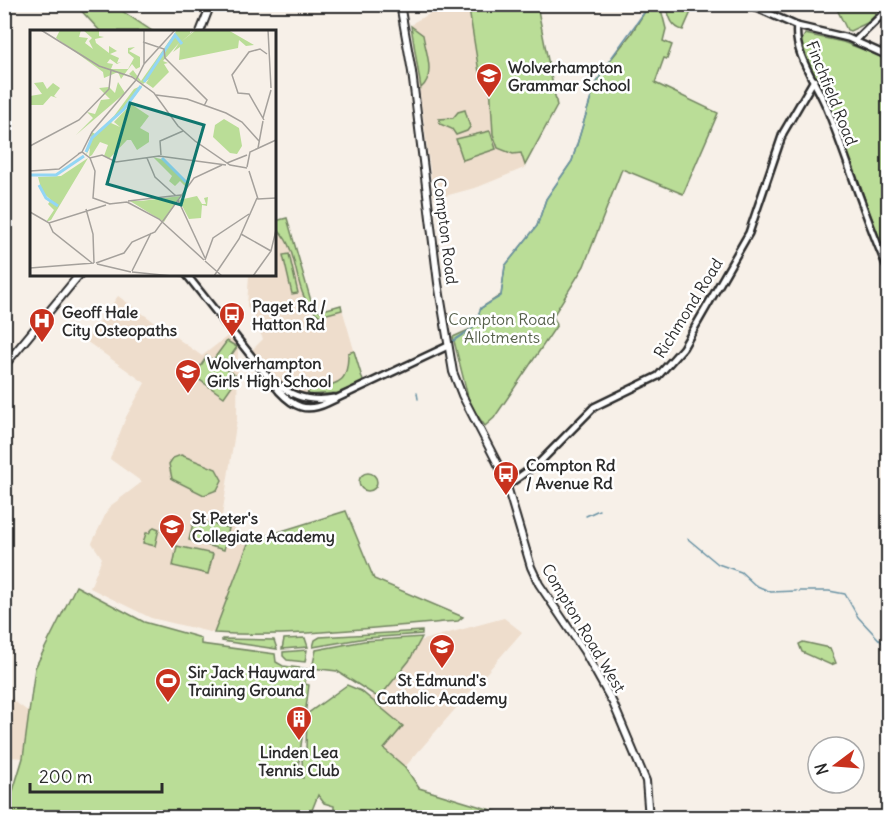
<svg xmlns="http://www.w3.org/2000/svg" width="893" height="822" font-family="Delius,sans-serif">
<rect width="100%" height="100%" fill="#f7f0e8"/>
<filter id="ink" filterUnits="userSpaceOnUse"><feTurbulence type="fractalNoise" baseFrequency=".0167" numOctaves="2"/><feDisplacementMap in="SourceGraphic" scale="12" xChannelSelector="R" yChannelSelector="G"/><feConvolveMatrix kernelMatrix="1 2 1 2 8 2 1 2 1" color-interpolation-filters="sRGB"/></filter>
<g filter="url(#ink)">
<g fill="#edc">
<path d="M447 5H537L557 106 524 168 478 187 434 199 411 26 414 22Z"/>
<path d="M287 218 311 301 320 311 341 305 363 381 338 393 318 396 293 391 282 385 251 351 263 339 247 306 249 275 274 274 275 221Z"/>
<path d="M118 296 202 356 229 335 238 346 237 419 222 516 249 541 214 633 151 618 90 588 102 558 92 543 109 507 142 482 110 459 126 417 145 383 86 341Z"/>
<path d="M504 618 522 632 405 767 400 764 384 749 387 744 382 708 370 698 419 641Z"/>
<path d="M4 694 29 712 23 758 10 757 5 749Z"/>
</g>
<g fill="#badd97" stroke="#728461" stroke-width="1.5" fill-rule="evenodd">
<path d="M76 5H113L152 31H100Z"/>
<path d="M475 5H537L557 106 525 165 521 153 513 154 498 148 493 134 490 83 479 72 469 9Z"/>
<path d="M649 5H660L666 29 663 41 672 45 667 59 664 58 655 83 718 113 683 194 622 169 584 266 553 316 557 325 494 418 485 426 470 405 453 337 473 328 481 308 501 295 505 266 537 226 546 199 572 161 593 91 604 68 631 34Z"/>
<path d="M666 5H694L683 30C671 27 669 16 666 5Z"/>
<path d="M835 5H886L867 23 850 31 847 30Z"/>
<path d="M411 26 423 35C426 53 436 75 421 88Z"/>
<path d="M805 34 843 42 888 59V261L845 146 800 44Z"/>
<path d="M465 110 470 127 467 131 456 135 452 129 440 124 439 119 453 118 458 112Z"/>
<path d="M490 131 496 149 463 160 456 139Z"/>
<path d="M287 218 311 301 320 311 341 305 342 310 320 316C291 297 302 254 279 231H275V221Z"/>
<path d="M289 254 298 293 292 294 283 255Z"/>
<path d="M227 341 237 347 223 367 238 377 224 397 194 376 207 356 213 360Z"/>
<path d="M354 351 363 381 361 384 338 393 306 395 310 389C339 383 348 385 348 353Z"/>
<path d="M181 455 216 469 222 480 217 490 204 495 172 479 169 464 173 458Z"/>
<circle cx="368" cy="482" r="9"/>
<path d="M346 511 374 579 463 617 458 621C377 627 295 638 214 633L249 541Z"/>
<path d="M194 519 229 528 224 550 189 540Z"/>
<path d="M154 527 159 529 155 546 143 543 146 533H149Z"/>
<path d="M177 546 213 554 208 574 173 566Z"/>
<path d="M76 586 144 622 198 637 201 639V644L275 654 276 662 283 666 307 669 305 684 309 685 297 776 303 778 302 758 308 757 306 749 307 714 347 685 361 691 403 726 384 749 405 767 419 788 514 817 335 818 334 812 331 818H15L6 814 23 758 35 668ZM318 795 324 803 334 806V810L327 815 316 814 312 810Z"/>
<path d="M422 631V634L366 638 313 647 315 640 320 637Z"/>
<path d="M422 637 409 661 379 698 337 671 312 668 316 650 364 641Z"/>
<path d="M305 638 308 647 282 649 284 639Z"/>
<path d="M222 639 274 640 277 649 222 641Z"/>
<path d="M803 642 830 648 836 663 831 665 802 652 799 644Z"/>
<path d="M307 650 305 662 287 660 283 656V652Z"/>
</g>
<g fill="none" stroke-linecap="round" stroke-linejoin="round">
<g stroke="#6992a4" stroke-width="1.5">
<path d="M453 341 473 328 481 308 501 296 505 266 537 226 546 199 572 161 593 91 604 68 646 10"/>
<path d="M417 393 418 399"/>
<path d="M586 516 599 510"/>
<path d="M688 539 718 564 741 572 755 585 771 592 796 591"/>
<path d="M799 591H829L845 594 858 617 888 649"/>
</g>
<defs>
<g id="secondary">
<path d="M748 4 797 26 848 38 888 56"/>
<path d="M797 26C793 55 818 84 828 111 849 163 865 218 888 269"/>
<path d="M855 41 888 9"/>
<path d="M186 274 279 391C294 407 306 413 327 403L448 346"/>
<path d="M276 383C293 398 312 402 334 398"/>
<path d="M508 485 540 462 594 407 658 376 683 348 749 233 783 133 814 80"/>
</g>
<g id="highway">
<path d="M400 4 412 72 438 283 453 372 462 395 504 476 531 567 539 584 584 651 613 703 646 781 649 818"/>
<path d="M200 32 211 4"/>
<path d="M4 366 80 274"/>
</g>
</defs>
<use href="#secondary" stroke="#2b2b2b" stroke-width="10"/>
<use href="#highway" stroke="#2b2b2b" stroke-width="10"/>
<use href="#secondary" stroke="#fff" stroke-width="5"/>
<use href="#highway" stroke="#fff" stroke-width="6"/>
</g>
</g>
<defs>
<symbol id="school-pin" viewBox="-11 -11 22 30"><path d="M0 17L-7.5 6A9.5 9.5 0 1 1 7.5 6Z" fill="#c8321e" stroke="#fff"/><path d="M0-5L7-2L0 1L-7-2ZM-4 1L0 2.5L4 1V4Q0 6-4 4Z" fill="#fff"/></symbol>
<symbol id="bus-pin" viewBox="-11 -11 22 30"><path d="M0 17L-7.5 6A9.5 9.5 0 1 1 7.5 6Z" fill="#c8321e" stroke="#fff"/><path d="M-5-6H5V4H4V6H2V4H-2V6H-4V4H-5ZM-3.5-4V0h7V-4ZM-3.5 1.2v1.5H-2V1.2ZM2 1.2v1.5H3.5V1.2Z" fill="#fff"/></symbol>
<symbol id="hospital-pin" viewBox="-11 -11 22 30"><path d="M0 17L-7.5 6A9.5 9.5 0 1 1 7.5 6Z" fill="#c8321e" stroke="#fff"/><path d="M-5-5h3v3.5h4V-5h3V5h-3V1.5h-4V5h-3Z" fill="#fff"/></symbol>
<symbol id="stadium-pin" viewBox="-11 -11 22 30"><path d="M0 17L-7.5 6A9.5 9.5 0 1 1 7.5 6Z" fill="#c8321e" stroke="#fff"/><path d="M0-5a6.5 5 0 1 0 0 10a6.5 5 0 1 0 0-10ZM-3.5-1.8h7v3.6h-7Z" fill="#fff"/></symbol>
<symbol id="building-pin" viewBox="-11 -11 22 30"><path d="M0 17L-7.5 6A9.5 9.5 0 1 1 7.5 6Z" fill="#c8321e" stroke="#fff"/><path d="M-4-6H4V6H1V3H-1V6H-4ZM-2.5-4.3h1.7v1.8h-1.7ZM.8-4.3h1.7v1.8H.8ZM-2.5-1h1.7V.8h-1.7ZM.8-1h1.7V.8H.8Z" fill="#fff"/></symbol>
</defs>
<g fill-rule="evenodd">
<use href="#school-pin" x="474" y="61" width="30" height="40"/>
<use href="#bus-pin" x="217" y="300" width="30" height="40"/>
<use href="#hospital-pin" x="27" y="306" width="30" height="40"/>
<use href="#school-pin" x="173" y="357" width="30" height="40"/>
<use href="#bus-pin" x="491" y="459" width="30" height="40"/>
<use href="#school-pin" x="157" y="512" width="30" height="40"/>
<use href="#school-pin" x="427" y="632" width="30" height="40"/>
<use href="#stadium-pin" x="153" y="666" width="30" height="40"/>
<use href="#building-pin" x="284" y="704" width="30" height="40"/>
</g>
<g text-anchor="middle" dominant-baseline="central" stroke-width="5" stroke-linejoin="round" paint-order="stroke">
<g font-size="16" font-weight="bold" fill="#2b2b2b" stroke="#fff" text-anchor="start">
<text x="508" y="67">Wolverhampton<tspan x="508" dy="18">Grammar School</tspan></text>
<text x="252" y="306">Paget Rd /<tspan x="252" dy="18">Hatton Rd</tspan></text>
<text x="62" y="312">Geoff Hale<tspan x="62" dy="18">City Osteopaths</tspan></text>
<text x="207" y="363">Wolverhampton<tspan x="207" dy="18">Girls' High School</tspan></text>
<text x="526" y="465">Compton Rd<tspan x="526" dy="18">/ Avenue Rd</tspan></text>
<text x="192" y="518">St Peter's<tspan x="192" dy="18">Collegiate Academy</tspan></text>
<text x="188" y="672">Sir Jack Hayward<tspan x="188" dy="18">Training Ground</tspan></text>
<text x="442" y="680" text-anchor="middle">St Edmund's<tspan x="442" dy="18">Catholic Academy</tspan></text>
<text x="299" y="752" text-anchor="middle">Linden Lea<tspan x="299" dy="18">Tennis Club</tspan></text>
</g>
<g font-size="16" fill="#2b2b2b" stroke="#fff">
<text transform="translate(832 93) rotate(68)">Finchfield Road</text>
<text transform="translate(446 231) rotate(83)">Compton Road</text>
<text transform="translate(688 308) rotate(-58)">Richmond Road</text>
<text transform="translate(584 628) rotate(59)">Compton Road West</text>
</g>
<g font-size="16" fill="#56604b" stroke="#fff">
<text x="502" y="319">Compton Road<tspan x="502" dy="18">Allotments</tspan></text>
</g>
</g>
<g transform="translate(30 30)">
<rect width="246" height="246" fill="#f7f0e8"/>
<path d="M30 0H51L49 7 58 8 55 13 63 19 59 11 62 8 53 0 69 1V6L74 7 65 9 66 13 79 23V16L87 21 80 24 89 28 87 33 91 32 87 34 80 29 77 33 83 34 81 39H98L104 28 98 23V18L105 17 99 21 110 27V37L106 39 102 34 91 49 88 42 74 48 73 42 26 8ZM147 0H160V3L165 0 152 11 166 0H198L224 15 216 16 209 10 208 18 149 30 150 17 143 22 149 13 133 31 138 33 134 34 139 42 123 58 116 53 119 49 113 54 99 44 103 40 111 51ZM13 52 17 59 23 53 30 58 24 66 27 68 21 66 13 75H0V66L12 64 4 53ZM88 52 95 63 46 105 63 88 57 82 65 84 71 70 80 69 69 58 79 57 85 63ZM113 55 95 79 80 90 72 99 84 89 81 93 90 97 84 92 101 74 119 86 110 98 119 103V112L107 120 101 110H97L79 129 74 126 78 115 70 112 62 125 59 127 60 118 56 125 62 102 65 104 84 86 104 59ZM194 89 209 98 212 116 207 124 200 123 183 107 185 95ZM123 127 134 130 159 154 157 158 150 151 145 156 139 151 142 146ZM58 128 21 190 16 192 24 180 18 174 21 170 12 162 8 147 31 146ZM150 166 134 192 100 171H111ZM167 166 172 174H176L174 168 178 167 177 176 172 175 171 188 159 189 149 170Z" fill="#badd97"/>
<path fill="none" stroke="#93d6f5" stroke-width="3" d="M114 52 145 5 152 14M56 122 62 108 94 79 111 56M132 128 156 152M0 145H26L54 126M9 155 16 168 28 176"/>
<path fill="none" stroke="#a5a19c" stroke-width="1.5" d="M11 0 69 36 102 47 124 63 148 96 165 111 200 135 217 138M238 0 241 58M113 12 134 19 135 28 177 70 174 76M114 34 145 0M106 50 114 34V0M126 65 157 69 196 83 212 92 229 111M233 88 241 60M234 90 219 64 208 63 202 45 219 22 230 19 237 24M0 116 49 90 79 59 81 40M228 118 233 91M52 122 62 102 106 50M48 124 52 122 60 128 72 125 86 132 129 126 196 135M131 125 130 111 153 101M60 128 65 141 63 168 80 174M117 128 125 147 146 166M197 133 217 125M217 137 220 122 246 110M0 141 29 139 50 123M219 141 228 169 246 168M148 170 175 228M98 171 151 165M97 172 129 189 174 230M79 174 97 172M56 179 63 204 64 233M0 182 19 193 76 175M19 193 23 202 62 233M211 204 241 221M175 230 183 208 219 184M175 231 192 246M66 233 94 223 102 212 125 202 164 148 192 135M67 234 101 242M0 238 64 233M102 241 121 203M102 242 142 246M184 246 209 209 227 168M223 246 241 221 246 200"/>
<path fill="#0f766e" fill-opacity="0.15" stroke="#0f766e" stroke-width="3" d="M100 73 174 95 151 175 77 154Z"/>
<rect width="246" height="246" fill="none" stroke="#2b2b2b" stroke-width="3"/>
</g>
<rect width="893" height="822" fill="none" stroke="#fff" stroke-width="24"/>
<rect x="12" y="12" width="869" height="798" fill="none" stroke="#2b2b2b" stroke-width="2" filter="url(#ink)"/>
<g transform="translate(836 765) rotate(254)"><circle r="28" fill="#ffffff" stroke="#aaaaaa" stroke-width="1.5"/>
<path d="M0-4.5L10 22L0 15L-10 22Z" fill="#c8321e"/>
<text y="-9" font-size="16" font-weight="bold" text-anchor="middle" fill="#2b2b2b">N</text>
</g>
<path d="M30 783v9h132v-9" fill="none" stroke="#2b2b2b" stroke-width="3"/>
<text x="39" y="783" font-size="18" fill="#2b2b2b" stroke="#ffffff" stroke-width="4.5" paint-order="stroke">200 m</text>
</svg>
